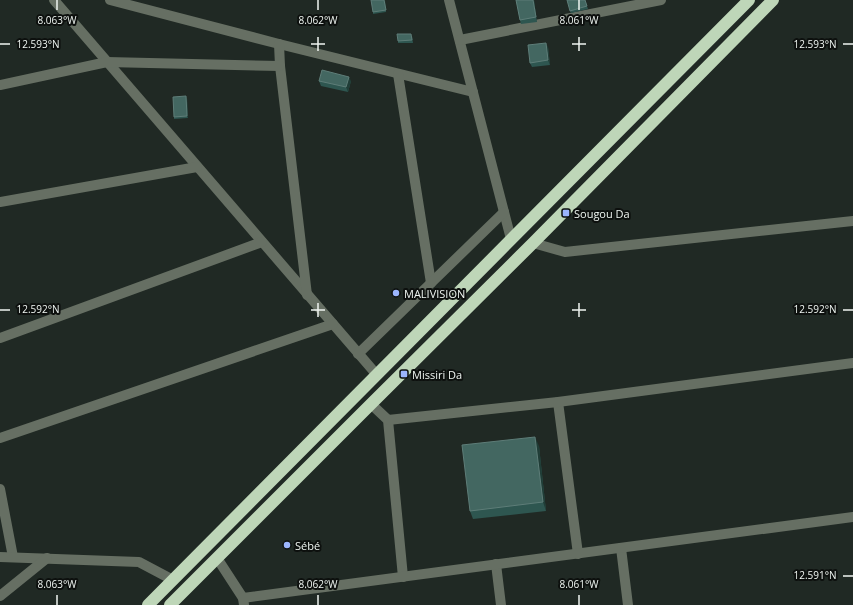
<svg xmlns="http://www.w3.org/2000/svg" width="853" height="605" font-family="'Open Sans',sans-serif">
<rect width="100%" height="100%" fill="#202924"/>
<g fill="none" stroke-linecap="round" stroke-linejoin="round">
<g stroke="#666f63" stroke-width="10">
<path d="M54 0 377 375"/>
<path d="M110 0 279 44 473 92"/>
<path d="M449 0 511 239"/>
<path d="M460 40 661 0"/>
<path d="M279 44 280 66 307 295"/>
<path d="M398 74 431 283"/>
<path d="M0 85 107 62 280 66"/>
<path d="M0 202 197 167"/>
<path d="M533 243 565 252 853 221"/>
<path d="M0 338 262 242"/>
<path d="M358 354 504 212"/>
<path d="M558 402 578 554"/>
<path d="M371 404 388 420 403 577"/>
<path d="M388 420 558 402 853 363"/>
<path d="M0 438 333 324"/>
<path d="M0 489 13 557"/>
<path d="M621 548 628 605"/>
<path d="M0 557 139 562 173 580"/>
<path d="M217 558 243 598 244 605"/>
<path d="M496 564 501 605"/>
<path d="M0 596 47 558"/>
<path d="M243 598 853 517"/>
</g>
<g stroke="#bed6b8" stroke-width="12">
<path d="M148 605 749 0"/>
<path d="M170 605 371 404 533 243 773 0"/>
</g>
</g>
<g fill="#2e5650">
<path d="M385 0 386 12 373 14V12Z"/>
<path d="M516 0H534L537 22 521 24 520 20Z"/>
<path d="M585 0 588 9 571 13 570 11Z"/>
<path d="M412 36 413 43H398V41Z"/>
<path d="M548 47 550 65 532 67 530 63Z"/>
<path d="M319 81H351L348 92 321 86Z"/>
<path d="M187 98 188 118 174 119V117Z"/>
<path d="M539 446 546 511 473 519 470 511Z"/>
</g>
<g fill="#203d37">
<path d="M533 0H534L537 22 536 17Z"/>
<path d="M546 43 548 47 550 65 548 60Z"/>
<path d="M349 77 351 81 348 92 346 87Z"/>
<path d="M186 96 187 98 188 118 187 116Z"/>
<path d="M535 437 539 446 546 511 543 502Z"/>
</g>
<g fill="#436761" stroke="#5e7d78">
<path d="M371 0H384L386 10 373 12Z"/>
<path d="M516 0H533L536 17 520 20Z"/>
<path d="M567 0H585L587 6 570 11Z"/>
<path d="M397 34H411L412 40 398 41Z"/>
<path d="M546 43 548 60 530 63 528 45Z"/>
<path d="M322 70 349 77 346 87 319 81Z"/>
<path d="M186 96 187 116 174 117 173 97Z"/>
<path d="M535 437 543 502 470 511 462 445Z"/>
</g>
<path fill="none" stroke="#eff5f1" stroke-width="1.5" d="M57 0V10M318 0V10M579 0V10M318 37V51M579 37V51M0 44H10M311 44H325M572 44H586M843 44H853M318 303V317M579 303V317M0 310H10M311 310H325M572 310H586M843 310H853M843 576H853M57 595V605M318 595V605M579 595V605"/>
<g fill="#9bb5fd" stroke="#0d100e" stroke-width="1.5">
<rect x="562" y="209" width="8" height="8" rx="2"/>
<circle cx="396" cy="293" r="4"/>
<rect x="400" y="370" width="8" height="8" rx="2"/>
<circle cx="287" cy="545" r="4"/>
</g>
<g text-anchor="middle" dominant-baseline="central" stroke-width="4" stroke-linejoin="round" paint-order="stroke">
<g font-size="11" fill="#eff5f1" stroke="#0d100e" text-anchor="start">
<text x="574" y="213">Sougou Da</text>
<text x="404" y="293">MALIVISION</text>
<text x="412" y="374">Missiri Da</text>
<text x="295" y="545">Sébé</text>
</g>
</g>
<g font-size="10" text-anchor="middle" fill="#eff5f1" stroke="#0d100e" stroke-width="4" stroke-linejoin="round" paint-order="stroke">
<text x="57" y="24">8.063°W</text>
<text x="318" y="24">8.062°W</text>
<text x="579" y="24">8.061°W</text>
<text x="38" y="48">12.593°N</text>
<text x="815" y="48">12.593°N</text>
<text x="38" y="313">12.592°N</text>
<text x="815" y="313">12.592°N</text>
<text x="815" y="579">12.591°N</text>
<text x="57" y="588">8.063°W</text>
<text x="318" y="588">8.062°W</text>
<text x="579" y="588">8.061°W</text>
</g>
</svg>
